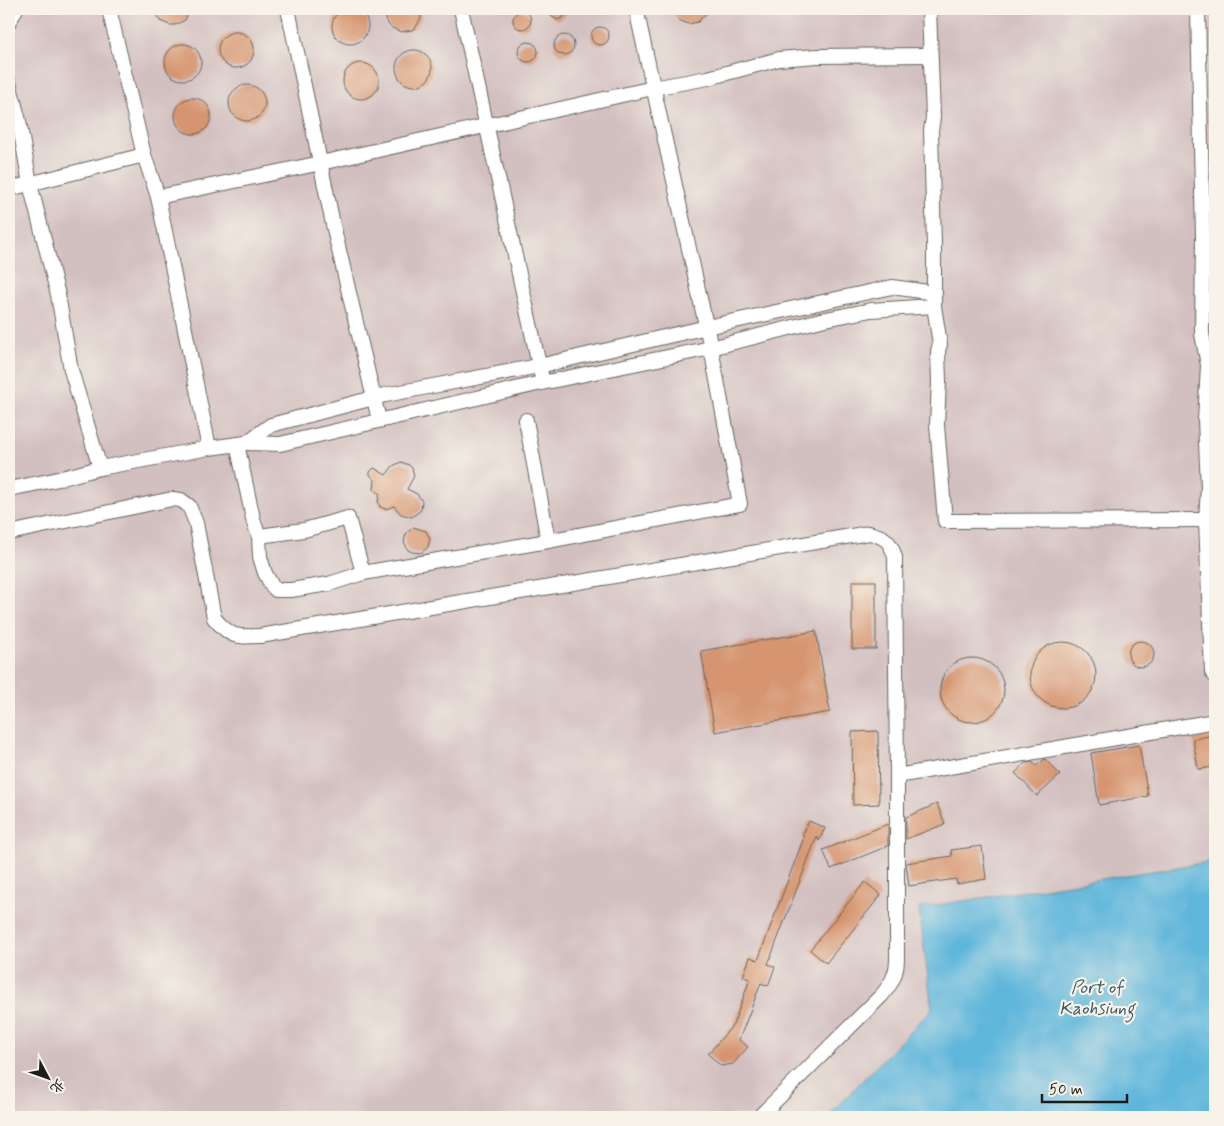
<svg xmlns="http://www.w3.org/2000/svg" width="1224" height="1126" font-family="Mynerve,'LXGW WenKai TC',sans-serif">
<rect width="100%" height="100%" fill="#f7f3e8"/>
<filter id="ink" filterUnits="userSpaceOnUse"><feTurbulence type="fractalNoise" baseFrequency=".02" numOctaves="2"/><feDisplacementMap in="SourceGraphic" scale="10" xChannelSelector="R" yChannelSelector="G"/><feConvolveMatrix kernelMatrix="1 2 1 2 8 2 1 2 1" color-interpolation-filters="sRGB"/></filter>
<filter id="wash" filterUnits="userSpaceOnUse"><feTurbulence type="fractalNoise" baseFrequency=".0096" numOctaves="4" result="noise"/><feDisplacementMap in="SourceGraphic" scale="20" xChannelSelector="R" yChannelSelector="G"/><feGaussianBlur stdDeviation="1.12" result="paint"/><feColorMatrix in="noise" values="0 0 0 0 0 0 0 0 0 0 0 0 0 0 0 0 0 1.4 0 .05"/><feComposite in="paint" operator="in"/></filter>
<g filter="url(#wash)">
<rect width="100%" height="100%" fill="#f0ebd4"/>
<path fill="#d2bfc0" d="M9 9H1215V861L919 908 932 1009 827 1117H9Z"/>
<path fill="#5eb6db" stroke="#3d697c" d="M1215 861V1117H827L932 1009 919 908Z"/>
<g id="blocks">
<g fill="#d6946f">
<circle cx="350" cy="26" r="18"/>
<path d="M153 9H190L185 20 175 25H170L160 21Z"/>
<path d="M387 9H420L421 18 416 27 412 30 401 32 392 28 388 24 386 19Z"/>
<path d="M545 9H570L565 16 558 20 552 17Z"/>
<path d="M672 9H710L698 22 688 24 679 20Z"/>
<circle cx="522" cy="20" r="9"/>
<circle cx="600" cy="36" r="9"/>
<circle cx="236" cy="50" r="18"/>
<circle cx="564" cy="45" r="10"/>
<circle cx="528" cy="52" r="10"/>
<circle cx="183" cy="62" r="18"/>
<circle cx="414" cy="68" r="18"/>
<circle cx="361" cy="81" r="18"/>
<circle cx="247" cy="103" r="18"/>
<circle cx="193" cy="116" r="18"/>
<path d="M401 462 409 465 412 468 414 476 407 489 417 494 422 501 421 510 412 517 401 514 394 506 386 509 380 507 378 501 380 494 374 490 375 480 370 475V472L374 468 386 475 393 466Z"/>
<path d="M413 527 426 531 430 539 428 547 421 553 412 552 408 550 404 542 406 534Z"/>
<rect x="852" y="581" width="24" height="68"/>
<path d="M816 631 830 712 715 732 701 651Z"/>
<circle cx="1141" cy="654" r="13"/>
<circle cx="1063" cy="675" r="33"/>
<circle cx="972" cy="690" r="32"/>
<path d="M878 731 879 804 853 805 852 732Z"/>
<path d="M1214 735 1215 767 1198 769 1193 739Z"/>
<path d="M1139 745 1148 796 1099 805 1091 753Z"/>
<path d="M1045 759 1060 775 1037 796 1015 773 1026 763 1032 762 1036 766Z"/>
<path d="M937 804 945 824 906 839V817Z"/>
<path d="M809 821 825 828 819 841 817 836 768 964 775 967 768 986 761 983 739 1040 748 1047 733 1064 721 1066 708 1054 733 1025 750 979 743 977 750 957 758 960 804 837 802 836Z"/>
<path d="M888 824V846L831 869 823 850Z"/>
<path d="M982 846 986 879 957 884 956 879 909 886 906 863 952 856 951 850Z"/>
<path d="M865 882 881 895 826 963 810 950Z"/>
</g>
</g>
</g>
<g filter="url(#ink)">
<use href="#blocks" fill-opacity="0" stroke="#66645c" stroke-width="1"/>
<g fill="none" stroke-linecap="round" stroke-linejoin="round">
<defs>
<g id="minor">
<path d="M109 9 144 155 158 197 209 448"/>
<path d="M288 9 334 229 379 420"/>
<path d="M461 9 541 374"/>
<path d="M929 9 933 118 931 130 934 245V306L940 344 938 351 939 381 937 425 945 521 1206 520"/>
<path d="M1198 9 1203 237 1202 334 1208 365 1205 420 1208 488 1206 520 1212 672 1215 676"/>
<path d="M9 22 16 9"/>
<path d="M9 83 19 121 30 184 58 295 71 370 100 468"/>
<path d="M9 189 144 155"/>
<path d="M158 197 321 163 653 88 708 78 779 59 817 56 930 55"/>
<path d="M934 306 871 310 821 320 711 348 537 384 280 444 246 443 271 425 385 395 539 366 707 327 892 287 935 293"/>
<path d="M526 420 548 541"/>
<path d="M237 444 254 523 259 536 260 557 265 573 272 586 276 590H291L329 584 363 573 548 541 740 504 711 348 636 9"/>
<path d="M9 489 54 480 100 468 209 448 246 443"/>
<path d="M9 533 172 499 181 500 189 506 196 523 214 618C231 638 236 637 260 636L869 533C886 537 890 541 895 557L897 776"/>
<path d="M259 536 304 530 348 518 363 573"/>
<path d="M759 1117 882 995C891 984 897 974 897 959V776L1215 721"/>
</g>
</defs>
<use href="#minor" stroke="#66645c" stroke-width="16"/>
<use href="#minor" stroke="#fff" stroke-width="14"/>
</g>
</g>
<g text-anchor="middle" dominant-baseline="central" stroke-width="4.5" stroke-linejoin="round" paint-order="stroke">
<g font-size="18" font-style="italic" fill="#365a68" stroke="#f7f3e8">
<text x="1097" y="988">Port of<tspan x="1097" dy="21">Kaohsiung</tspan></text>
</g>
</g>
<rect width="1224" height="1126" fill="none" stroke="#f7f3e8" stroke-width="30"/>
<g transform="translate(48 1078) rotate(131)" stroke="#f7f3e8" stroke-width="4" paint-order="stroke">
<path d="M0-4L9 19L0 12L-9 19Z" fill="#1c1c1c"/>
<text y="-8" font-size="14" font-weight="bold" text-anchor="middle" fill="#1c1c1c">北</text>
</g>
<path d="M1042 1094v8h85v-8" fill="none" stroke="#1c1c1c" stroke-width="2.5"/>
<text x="1049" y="1094" font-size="15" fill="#1c1c1c" stroke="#f7f3e8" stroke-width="4" paint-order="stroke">50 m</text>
</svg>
